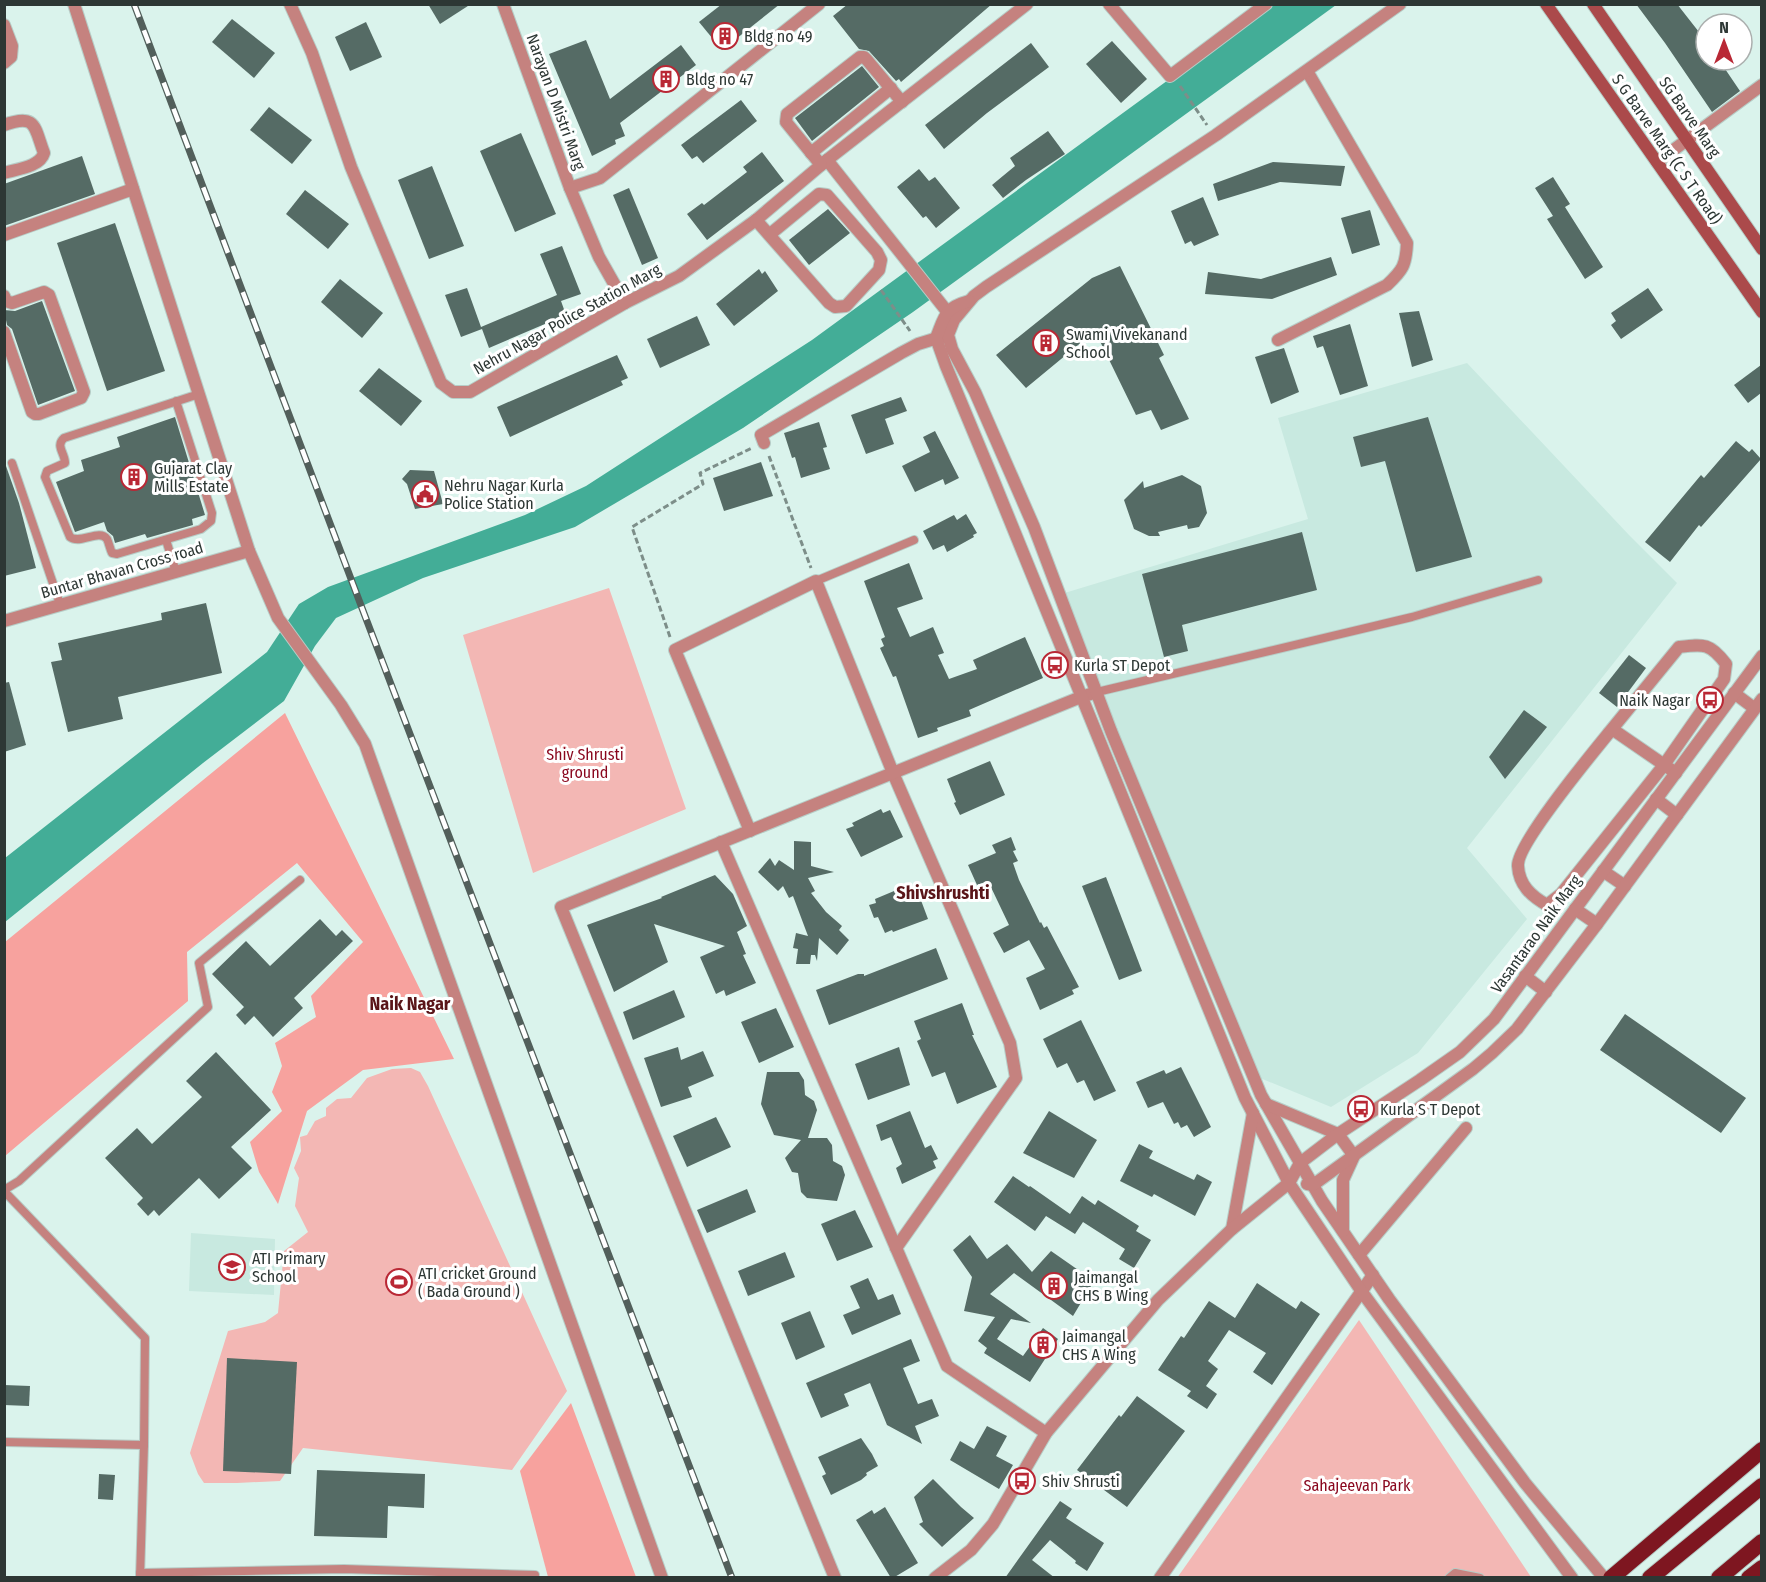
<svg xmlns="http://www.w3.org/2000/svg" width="1766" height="1582" font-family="'Fira Sans Condensed',sans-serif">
<rect width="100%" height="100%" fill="#daf3ec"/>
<g fill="#c8e9e0">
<path d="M1467 363 1629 535 1677 583 1467 848 1527 919 1418 1053 1331 1107 1260 1078 1058 595 1308 519 1278 418Z"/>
<path d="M191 1233 275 1239 274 1295 189 1291Z"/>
</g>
<g fill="#f3b7b4">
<path d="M609 588 686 809 533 873 463 635Z"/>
<path d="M411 1068 420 1072 428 1086 567 1391 512 1470 303 1448 280 1481 237 1483H204L198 1474 190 1453 228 1331 265 1322 278 1313 284 1251 308 1232 295 1206 299 1178 294 1168 301 1151 300 1137 307 1135 315 1121 326 1116V1108L337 1099 351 1098 367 1078 392 1069Z"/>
<path d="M1359 1320 1531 1577 1177 1578Z"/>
</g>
<g fill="#f7a29e">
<path d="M285 713 454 1059 363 1070 307 1111 278 1204 259 1172 250 1142 282 1111 272 1092 282 1066 275 1043 316 1017 311 996 363 942 297 863 187 952 188 1001 5 1156V942Z"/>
<path d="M571 1403 636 1577H548L520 1471Z"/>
</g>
<path fill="#43ad97" d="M1271 5H1336L913 312 743 428 575 527 423 578 336 618 315 646 284 701 203 763 5 922V858L267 652 299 604 328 587 525 515 586 486 812 340Z"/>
<g fill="#556b65">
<path d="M428 4H471L440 24Z"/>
<path d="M722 4H780L722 50 699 22Z"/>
<path d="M848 4H992L901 82 899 79 896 81 869 51 859 49 833 16Z"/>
<path d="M1636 4H1677L1706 41V60H1719L1740 91 1712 112 1665 43Z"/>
<path d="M232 19 275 53 254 78 212 42Z"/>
<path d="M366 22 382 57 350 71 335 37Z"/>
<path d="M586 40 610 99 681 45 696 65 620 123 625 136 615 140 616 144 592 156 549 54Z"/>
<path d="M1112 41 1147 79 1121 103 1086 64Z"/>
<path d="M1031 43 1049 67 987 113 944 149 925 125Z"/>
<path d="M862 66 879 87 812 141 795 118Z"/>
<path d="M741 100 757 121 703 163 697 156 692 159 681 145Z"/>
<path d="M269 107 312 140 292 164 250 130Z"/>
<path d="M1048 131 1065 154 1026 180 1003 198 992 185 1015 166 1010 158Z"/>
<path d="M521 133 556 214 515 232 480 151Z"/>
<path d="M762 152 784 181 707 240 687 214 702 203 704 205 747 172 743 167Z"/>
<path d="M82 156 95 194 4 226V184Z"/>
<path d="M1273 162 1345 166 1341 186 1280 182 1218 201 1213 184Z"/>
<path d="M432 166 464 246 429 259 398 180Z"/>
<path d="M919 169 929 181 935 177 960 208 936 228 926 216 923 218 897 187Z"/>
<path d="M1553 177 1570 204 1565 207 1603 267 1585 279 1547 219 1553 216 1535 188Z"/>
<path d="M629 188 658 258 642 265 613 195Z"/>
<path d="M305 190 349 224 328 249 286 214Z"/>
<path d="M1203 197 1219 235 1194 246 1191 241 1185 244 1171 211Z"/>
<path d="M828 209 850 233 809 265 789 240Z"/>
<path d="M1370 210 1380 245 1352 254 1341 218Z"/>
<path d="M115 223 165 371 107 391 57 243Z"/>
<path d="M562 246 581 294 561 301 566 315 489 348 482 329 461 337 445 295 467 288 481 327 557 295 540 254Z"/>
<path d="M1331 257 1337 275 1272 299 1205 294 1208 272 1261 279Z"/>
<path d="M1120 266 1164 355 1159 358 1189 419 1161 430 1151 410 1136 415 1095 331 1026 388 996 355 1092 278Z"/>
<path d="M759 269 762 274 765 271 778 291 734 326 716 304Z"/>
<path d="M340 279 383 313 362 338 321 302Z"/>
<path d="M1648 288 1663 310 1621 339 1611 325 1616 321 1611 313Z"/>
<path d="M42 301 75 391 38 405 12 329 7 325 4 310 15 311Z"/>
<path d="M1419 311 1433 360 1412 367 1399 313Z"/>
<path d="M697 316 710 345 660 368 647 339Z"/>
<path d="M1350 324 1368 386 1340 395 1323 346 1317 348 1313 336Z"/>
<path d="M1284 348 1299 392 1271 404 1255 357Z"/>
<path d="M617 355 628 378 621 381 623 385 510 437 497 407Z"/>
<path d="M1761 365V393L1748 403 1734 385Z"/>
<path d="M379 368 422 401 401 426 359 391Z"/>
<path d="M901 397 907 411 885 419 894 444 866 454 851 415Z"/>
<path d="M175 417 205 515 192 519 193 525 147 538 145 534 115 543 113 536 107 531 104 522 75 532 56 482 84 471 81 460 120 447 117 437Z"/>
<path d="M1428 417 1472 557 1416 572 1385 461 1361 467 1353 437Z"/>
<path d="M819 422 827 447 823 448 830 469 801 478 795 457 792 458 784 433Z"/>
<path d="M935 431 959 478 945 485 943 479 915 492 902 466 930 452 923 437Z"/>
<path d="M1736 441 1749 452 1752 449 1761 459 1701 527 1699 525 1670 562 1645 542 1701 475 1704 478Z"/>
<path d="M761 462 773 496 724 511 713 478Z"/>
<path d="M6 466 19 503 36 568 4 576V467Z"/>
<path d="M410 470 434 471 443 504 415 509 407 484 402 479Z"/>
<path d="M1182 475 1201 486 1207 513 1199 527 1188 529 1187 525 1158 532 1160 536H1149L1134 529 1124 500 1143 481 1144 488Z"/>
<path d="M966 514 977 533 973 535 974 537 947 552 944 545 933 550 923 531 954 515 957 520Z"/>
<path d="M1302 532 1317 590 1182 625 1188 651 1164 657 1142 574Z"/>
<path d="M909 563 923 599 897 608 910 637 933 627 944 653 938 655 949 679 977 669 973 660 1025 637 1043 678 969 710 971 716 937 728 938 731 918 738 896 676 893 677 880 648 884 646 881 639 885 637 864 581Z"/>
<path d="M206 603 222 673 118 697 123 719 68 732 51 662 62 660 58 643 162 620 161 613Z"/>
<path d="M1629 655 1646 668 1617 707 1599 693Z"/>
<path d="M9 682 26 745 4 752V683Z"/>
<path d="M1524 710 1547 727 1505 779 1489 757Z"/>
<path d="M990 761 1005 795 960 815 954 803 956 802 947 779Z"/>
<path d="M881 809 883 813 890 810 903 837 861 857 846 829 854 826 852 823Z"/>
<path d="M1011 837 1016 850 1013 851 1018 861 1013 863 1019 880 1040 923 1041 922 1044 928 1047 926 1079 987 1072 990 1074 994 1040 1010 1026 978 1045 969 1029 940 1004 953 993 933 1009 925 988 881 977 885 968 865 996 853 992 845Z"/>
<path d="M794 841 811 842V866L834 872 808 878 815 891 811 893 826 912 842 926 839 930 849 940 837 955 819 938 817 961 815 955H811L810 964H796L798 949 793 948 796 933 808 936 793 896 789 898 783 886 778 891 758 872 770 858 775 866 779 860 794 870Z"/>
<path d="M715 875 733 894 747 926 737 932 746 954 743 955 756 983 726 996 724 990 716 994 700 957 725 946 654 924 668 962 614 992 587 925 662 898 661 897Z"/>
<path d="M1106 877 1142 971 1119 980 1082 886Z"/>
<path d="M906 886 908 890 916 887 928 919 893 932 892 930 885 933 878 917 874 918 869 905 876 903 875 899Z"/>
<path d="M320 919 336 936 342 930 353 941 294 998 303 1008 273 1037 254 1016 245 1025 236 1015 244 1007 212 974 246 941 270 966Z"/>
<path d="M936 948 948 979 829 1025 816 990 858 974H864V976Z"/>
<path d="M674 990 685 1017 633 1040 623 1012Z"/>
<path d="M962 1003 974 1035H972L997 1087 957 1104 945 1072 932 1077 917 1041 921 1039 914 1021Z"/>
<path d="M776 1008 794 1047 759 1063 741 1022Z"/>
<path d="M1625 1014 1746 1098 1721 1133 1600 1050Z"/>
<path d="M1081 1020 1116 1091 1094 1101 1084 1080 1077 1083 1067 1063 1057 1068 1043 1039Z"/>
<path d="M678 1047 681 1060 703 1051 714 1076 688 1087 692 1097 661 1107 644 1058Z"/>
<path d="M899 1047 910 1085 868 1100 855 1064Z"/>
<path d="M216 1052 271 1110 231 1147 252 1168 219 1199 199 1178 159 1216 154 1210 148 1216 137 1204 143 1198 105 1158 137 1128 152 1144 202 1097 186 1081Z"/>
<path d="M1181 1067 1211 1127 1194 1137 1187 1125 1181 1128 1178 1122 1174 1124 1163 1102 1148 1108 1136 1082 1164 1070 1166 1074Z"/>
<path d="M767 1072H799L804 1080 805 1095 814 1101 817 1110 808 1138H827L832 1145 833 1161 842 1166 845 1175 837 1201 807 1198 801 1192 798 1173 792 1172 785 1158 801 1140 774 1135 761 1104Z"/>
<path d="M910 1111 925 1148 931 1145 938 1159 933 1161 936 1168 902 1184 896 1168 902 1164 891 1137 881 1141 876 1125Z"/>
<path d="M1049 1111 1097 1140 1074 1178 1023 1153Z"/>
<path d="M716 1117 731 1147 687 1167 673 1136Z"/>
<path d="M1139 1144 1153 1151 1149 1158 1194 1180 1197 1174 1212 1182 1195 1216 1154 1194 1152 1197 1120 1181Z"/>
<path d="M1013 1176 1029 1187 1030 1186 1070 1214 1082 1196 1095 1205 1098 1200 1139 1226 1136 1231 1151 1240 1134 1268 1119 1259 1125 1249 1083 1222 1075 1234 1046 1216 1035 1231 994 1202Z"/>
<path d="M747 1189 756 1212 707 1233 697 1210Z"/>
<path d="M855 1210 873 1247 837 1261 821 1224Z"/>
<path d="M970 1235 987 1259 1007 1244 1032 1272 1051 1251 1094 1281 1073 1316 1014 1273 990 1294 1031 1323 1011 1319 997 1339 1023 1356 1043 1328 1058 1339 1030 1382 984 1353 987 1348 978 1341 995 1317 964 1311 972 1277 953 1250Z"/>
<path d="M785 1252 795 1277 748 1296 738 1271Z"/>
<path d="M868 1278 878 1300 893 1294 901 1314 852 1335 843 1315 860 1308 850 1286Z"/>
<path d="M1257 1283 1296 1309 1301 1301 1320 1314 1272 1385 1253 1372 1266 1353 1229 1330 1208 1361 1218 1369 1206 1386 1217 1394 1207 1409 1187 1396 1191 1391 1158 1370 1181 1336 1184 1338 1209 1301 1235 1318Z"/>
<path d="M810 1311 825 1347 796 1360 781 1323Z"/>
<path d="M911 1339 920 1361 903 1368 918 1404 932 1399 939 1416 915 1426 922 1444 887 1425 870 1383 844 1394 849 1406 821 1418 806 1383Z"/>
<path d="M227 1358 297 1362 291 1474 223 1471Z"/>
<path d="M4 1385 30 1386 29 1406 4 1405Z"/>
<path d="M1137 1396 1185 1431 1127 1507 1077 1470 1119 1415 1121 1417Z"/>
<path d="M987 1426 1007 1436 996 1456 1013 1465 999 1489 950 1460 960 1441 974 1449Z"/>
<path d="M861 1438 872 1454 878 1466 866 1473 867 1475 861 1480 831 1495 822 1476 826 1474 818 1457Z"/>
<path d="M317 1470 425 1474 424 1508 388 1506 387 1538 314 1536Z"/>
<path d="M99 1474 115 1475 113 1500 98 1499Z"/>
<path d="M933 1479 961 1507 974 1518 942 1547 919 1524 923 1522 914 1497Z"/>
<path d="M1060 1501 1072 1509 1066 1518 1104 1543 1087 1571 1075 1563 1076 1561 1050 1540 1032 1560 1055 1578H1005Z"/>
<path d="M885 1507 918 1563 893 1578H891L856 1520 872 1510 874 1514Z"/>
</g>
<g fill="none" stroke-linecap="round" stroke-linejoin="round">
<defs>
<g id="service">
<path d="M176 401 212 513 211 521 201 529 117 554 112 553C110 549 109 543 107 539 99 528 81 545 70 537L45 477 47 471 65 463C65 453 55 446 64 438L199 394"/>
<path d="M12 463 60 604"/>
<path d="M166 540 176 572"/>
<path d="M816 581 914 540"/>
<path d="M1097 692 1412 617 1538 580"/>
<path d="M4 1190 19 1181 208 1007 199 963 300 880"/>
<path d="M4 1191 145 1338 144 1445 140 1578"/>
<path d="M4 1442 144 1445"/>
<path d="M140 1573 344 1569 535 1575"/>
<path d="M1449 1578 1455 1573 1480 1578"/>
</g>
<g id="minor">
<path d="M74 4 249 551 278 618 341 705 365 744 662 1578"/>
<path d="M290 4 312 53 351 167 441 383 453 392H470L625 303 679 276 756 220 827 160 1027 4"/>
<path d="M503 4 570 188 600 178 819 4"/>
<path d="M1109 4 1170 76 1266 4"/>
<path d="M4 25 12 46 11 57 4 63"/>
<path d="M4 125C37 113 34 127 44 153 40 167 17 169 4 173"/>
<path d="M811 153 891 88"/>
<path d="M827 160 953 319"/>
<path d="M821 165 786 122 787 114 860 57H864L867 60 902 102"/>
<path d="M570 188 599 257 625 303"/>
<path d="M756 220 829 303 835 307 846 306 879 270 881 260 877 252 827 195 819 194 769 235"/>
<path d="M4 235 133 189"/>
<path d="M4 296 6 301 12 303 44 292 49 295 84 392 81 398 39 414H35L32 412 4 332"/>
<path d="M1278 340 1387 285C1403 270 1406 265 1407 243L1307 71"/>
<path d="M764 443 761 435 901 353 918 344 944 336"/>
<path d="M4 621 249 551"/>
<path d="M1612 729C1595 750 1516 845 1518 866 1519 885 1531 896 1547 905L1561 894 1664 765 1724 679 1726 664C1710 643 1704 644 1679 647L1612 729 1676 773"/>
<path d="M750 831 675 650 816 581 893 773 1010 1043 1016 1078 896 1248"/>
<path d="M721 842 947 1366 1046 1433"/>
<path d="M1359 1255 1466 1128"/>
<path d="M835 1578 561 907 1081 697 1097 692"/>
<path d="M1160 1578 1373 1275"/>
</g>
<g id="tertiary">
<path d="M1400 4 1216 135 986 287 974 296 954 320 948 335 952 349 975 392 1034 527 1111 731 1261 1095 1322 1201 1389 1299 1525 1483 1604 1578"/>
<path d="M1657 162 1762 85"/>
<path d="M969 301C944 308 945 316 936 338L946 366 993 479 1245 1098 1289 1183 1362 1292 1572 1578"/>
<path d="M1734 693 1754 708"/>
<path d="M1656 799 1677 815"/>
<path d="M1603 871 1625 886"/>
<path d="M1575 909 1597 924"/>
<path d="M1525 976 1546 992"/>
<path d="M1266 1104 1338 1134 1354 1156 1343 1180V1231"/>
<path d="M1307 1184 1313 1185 1473 1069 1492 1053 1517 1029 1597 924 1762 699"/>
<path d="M1232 1229 1253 1113"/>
<path d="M935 1578 971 1550 993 1524 1046 1433 1158 1300 1232 1229 1289 1183 1300 1163 1338 1134 1420 1080 1460 1052 1494 1019 1762 656"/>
</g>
<g id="secondary">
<path d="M1546 4 1762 312"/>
<path d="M1593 4 1762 249"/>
</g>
<g id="trunk">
<path d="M1611 1578 1762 1450"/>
<path d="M1650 1578 1762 1486"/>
<path d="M1719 1578 1762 1542"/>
<path d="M1749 1578 1762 1568"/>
</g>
</defs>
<use href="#service" stroke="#b7cdc7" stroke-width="10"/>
<use href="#minor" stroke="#b7cdc7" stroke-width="14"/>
<use href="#tertiary" stroke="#b7cdc7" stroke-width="14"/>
<use href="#secondary" stroke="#b7cdc7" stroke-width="14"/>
<use href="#trunk" stroke="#b7cdc7" stroke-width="18"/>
<g stroke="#7d8e89" stroke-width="3" stroke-dasharray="6 3" stroke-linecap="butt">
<path d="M1180 86 1207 125"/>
<path d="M881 290 910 331"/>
<path d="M769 456 811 568"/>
<path d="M670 637 632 527 703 484 700 473 752 448"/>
</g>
<use href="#service" stroke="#c5827f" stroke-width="8"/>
<use href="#minor" stroke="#c5827f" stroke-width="12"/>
<use href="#tertiary" stroke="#c5827f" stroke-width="12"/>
<use href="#secondary" stroke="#ab4a4b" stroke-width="12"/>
<use href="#trunk" stroke="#7e1620" stroke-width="16"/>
<defs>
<path id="rail" d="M134 4 365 616 732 1578"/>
</defs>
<use href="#rail" stroke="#525f5b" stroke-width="7"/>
<use href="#rail" stroke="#fff" stroke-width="4.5" stroke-dasharray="14" stroke-linecap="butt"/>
</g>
<defs>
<symbol id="building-ring" viewBox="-11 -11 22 22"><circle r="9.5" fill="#fff" stroke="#b92835" stroke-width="1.5"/><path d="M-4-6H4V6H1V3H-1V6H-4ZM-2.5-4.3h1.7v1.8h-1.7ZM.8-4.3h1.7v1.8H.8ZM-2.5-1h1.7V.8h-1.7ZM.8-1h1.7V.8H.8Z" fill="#b92835"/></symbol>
<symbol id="civic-ring" viewBox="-11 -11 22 22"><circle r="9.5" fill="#fff" stroke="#b92835" stroke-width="1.5"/><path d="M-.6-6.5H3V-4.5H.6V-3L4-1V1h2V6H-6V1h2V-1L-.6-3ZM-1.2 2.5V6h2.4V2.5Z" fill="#b92835"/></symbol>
<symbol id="bus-ring" viewBox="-11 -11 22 22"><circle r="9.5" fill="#fff" stroke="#b92835" stroke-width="1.5"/><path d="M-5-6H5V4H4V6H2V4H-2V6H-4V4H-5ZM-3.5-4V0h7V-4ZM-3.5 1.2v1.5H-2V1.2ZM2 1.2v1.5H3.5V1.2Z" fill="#b92835"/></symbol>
<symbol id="school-ring" viewBox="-11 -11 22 22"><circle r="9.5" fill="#fff" stroke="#b92835" stroke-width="1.5"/><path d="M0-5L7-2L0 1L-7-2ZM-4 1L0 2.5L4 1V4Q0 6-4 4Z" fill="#b92835"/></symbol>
<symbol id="stadium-ring" viewBox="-11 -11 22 22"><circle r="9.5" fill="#fff" stroke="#b92835" stroke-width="1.5"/><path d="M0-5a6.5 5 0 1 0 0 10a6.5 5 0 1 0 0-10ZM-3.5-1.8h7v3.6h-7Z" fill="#b92835"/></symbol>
</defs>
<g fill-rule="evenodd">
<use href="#building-ring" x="710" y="21" width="30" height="30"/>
<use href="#building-ring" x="651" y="64" width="30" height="30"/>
<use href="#building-ring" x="1031" y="328" width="30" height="30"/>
<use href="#building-ring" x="119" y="462" width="30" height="30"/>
<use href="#civic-ring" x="410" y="479" width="30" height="30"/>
<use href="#bus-ring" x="1040" y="650" width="30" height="30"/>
<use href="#bus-ring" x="1695" y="685" width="30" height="30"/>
<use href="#bus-ring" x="1346" y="1094" width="30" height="30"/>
<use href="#school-ring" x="217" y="1252" width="30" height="30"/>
<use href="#stadium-ring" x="384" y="1267" width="30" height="30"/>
<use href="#building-ring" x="1039" y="1271" width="30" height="30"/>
<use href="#building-ring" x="1028" y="1330" width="30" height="30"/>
<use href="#bus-ring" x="1007" y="1466" width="30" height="30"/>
</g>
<g text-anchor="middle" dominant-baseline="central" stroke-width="6" stroke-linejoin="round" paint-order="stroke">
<g font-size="16" fill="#2d3734" stroke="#fff" text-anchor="start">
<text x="744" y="36">Bldg no 49</text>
<text x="686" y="79">Bldg no 47</text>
<text x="1066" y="334">Swami Vivekanand<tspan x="1066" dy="18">School</tspan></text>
<text x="154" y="468">Gujarat Clay<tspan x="154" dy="18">Mills Estate</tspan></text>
<text x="444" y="485">Nehru Nagar Kurla<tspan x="444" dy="18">Police Station</tspan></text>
<text x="1074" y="665">Kurla ST Depot</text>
<text x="1690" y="700" text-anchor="end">Naik Nagar</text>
<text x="1380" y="1109">Kurla S T Depot</text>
<text x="252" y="1258">ATI Primary<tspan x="252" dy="18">School</tspan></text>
<text x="418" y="1273">ATI cricket Ground<tspan x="418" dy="18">( Bada Ground )</tspan></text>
<text x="1074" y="1277">Jaimangal<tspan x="1074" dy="18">CHS B Wing</tspan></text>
<text x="1062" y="1336">Jaimangal<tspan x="1062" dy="18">CHS A Wing</tspan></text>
<text x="1042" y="1481">Shiv Shrusti</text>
</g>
<g font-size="16" fill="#2d3734" stroke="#fff">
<text transform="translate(556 102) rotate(70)">Narayan D Mistri Marg</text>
<text transform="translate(1690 117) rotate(55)">SG Barve Marg</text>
<text transform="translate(1667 149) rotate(55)">S G Barve Marg (C S T Road)</text>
<text transform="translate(567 319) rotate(-29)">Nehru Nagar Police Station Marg</text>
<text transform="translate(122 570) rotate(-16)">Buntar Bhavan Cross road</text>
<text transform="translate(1536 934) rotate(-54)">Vasantarao Naik Marg</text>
</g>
<g font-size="16" fill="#89061d" stroke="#fff">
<text x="585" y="754">Shiv Shrusti<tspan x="585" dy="18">ground</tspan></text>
<text x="1357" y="1485">Sahajeevan Park</text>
</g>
<g font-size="18" font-weight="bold" fill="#5a1519" stroke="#fff">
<text x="943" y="893">Shivshrushti</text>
<text x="410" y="1004">Naik Nagar</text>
</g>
</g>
<rect width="1766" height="1582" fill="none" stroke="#2d3734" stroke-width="12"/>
<g transform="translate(1724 42)"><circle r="28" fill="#ffffff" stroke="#abafae" stroke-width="1.5"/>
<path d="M0-4.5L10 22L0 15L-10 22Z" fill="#b92835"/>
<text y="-9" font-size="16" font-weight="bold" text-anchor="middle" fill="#2d3734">N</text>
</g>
</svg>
